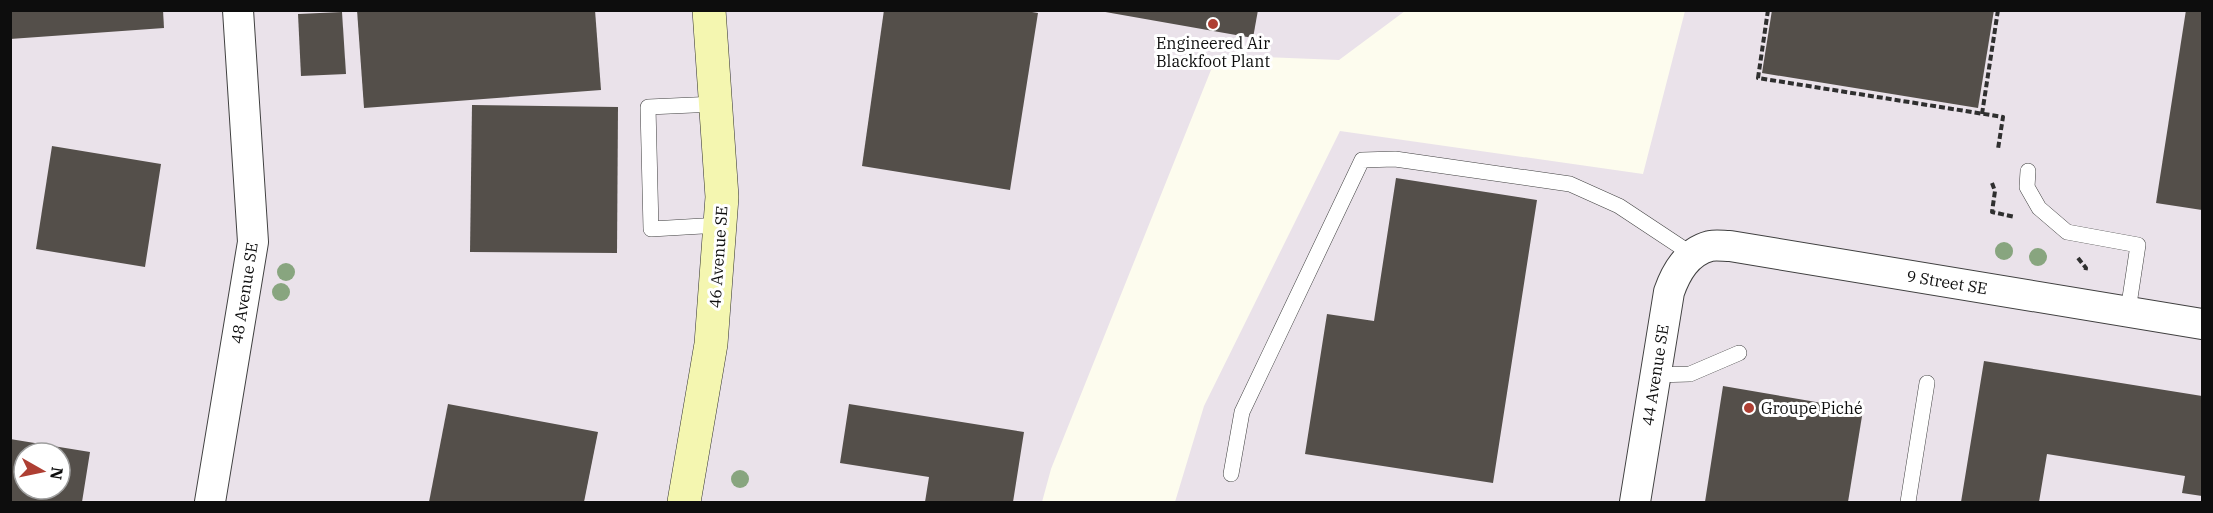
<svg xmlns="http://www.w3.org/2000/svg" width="2213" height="513" font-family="'IBM Plex Serif',serif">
<rect width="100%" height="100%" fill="#fdfcee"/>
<g fill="#eae2ea" fill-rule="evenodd">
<path d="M10 11H1405L1339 60 1217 55 1051 469 1042 502H11ZM24 453H60V489H24Z"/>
<path d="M1685 11H2202V502H1175L1204 406 1340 131 1643 174Z"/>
</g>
<g fill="#544f4a" fill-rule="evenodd">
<path d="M10 10H163L164 28 10 39Z"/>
<path d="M357 10H595L601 90 364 108Z"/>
<path d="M884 10H1020L1038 13 1010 190 862 166Z"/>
<path d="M1094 10H1258L1253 38Z"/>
<path d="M1772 10H1994L1978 108 1762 73Z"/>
<path d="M2186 10H2202V210L2156 203Z"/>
<path d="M342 12 346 74 301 76 298 14Z"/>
<path d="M472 105 618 107 617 253 470 252Z"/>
<path d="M52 146 161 164 145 267 36 249Z"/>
<path d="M1396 178 1537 200 1493 483 1305 454 1327 314 1374 321Z"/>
<path d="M1984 361 2202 396V496L2182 493 2185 476 2047 454 2039 502H1961Z"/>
<path d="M1723 386 1863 410 1848 502H1705Z"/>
<path d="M448 404 598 432 584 502H429Z"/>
<path d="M849 404 1024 432 1013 502H925L929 477 840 463Z"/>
<path d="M10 439 90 452 82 502H10ZM24 453H60V489H24Z"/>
</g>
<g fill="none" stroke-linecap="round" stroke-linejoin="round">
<defs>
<g id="lane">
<path d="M716 104 648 107 651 229 720 225"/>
<path d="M2028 171 2027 187 2039 208 2067 232 2138 245 2128 311"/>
<path d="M1655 375 1690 374 1739 353"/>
<path d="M1231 474 1242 412 1362 160 1395 159 1570 184 1619 206 1693 255"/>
<path d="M1908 502 1927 383"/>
</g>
<g id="street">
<path d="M210 502 253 242 238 10"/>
<path d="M1635 502 1669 292C1676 272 1687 252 1710 246 1716 245 1724 246 1730 246L2202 324"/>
</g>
<path id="secondary" d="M684 502 711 344 722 197 709 10"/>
</defs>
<use href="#lane" stroke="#404040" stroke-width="16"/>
<use href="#street" stroke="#404040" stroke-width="32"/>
<use href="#secondary" stroke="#2f2f2f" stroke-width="34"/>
<g stroke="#2f2f2f" stroke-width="4" stroke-dasharray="6 3" stroke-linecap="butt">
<path d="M1768 10 1758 78 2003 117 1998 149"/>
<path d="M1982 114 1998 10"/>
<path d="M1992 183 1995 191 1992 212 2015 217"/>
<path d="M2078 258 2086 268 2085 273"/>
</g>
<use href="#lane" stroke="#fff" stroke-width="15"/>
<use href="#street" stroke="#fff" stroke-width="30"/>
<use href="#secondary" stroke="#f4f6b0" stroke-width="33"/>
</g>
<g fill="#88a57f">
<circle cx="2004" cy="251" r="9"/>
<circle cx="2038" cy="257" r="9"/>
<circle cx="286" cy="272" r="9"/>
<circle cx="281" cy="292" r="9"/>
<circle cx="740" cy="479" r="9"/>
</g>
<g fill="#ae3f33" stroke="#fff" stroke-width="2">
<circle cx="1213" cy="24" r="6"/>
<circle cx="1749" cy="408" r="6"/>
</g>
<g text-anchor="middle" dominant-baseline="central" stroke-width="6" stroke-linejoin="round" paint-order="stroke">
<g font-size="16" fill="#0d0d0d" stroke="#fff">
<text x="1213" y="43">Engineered Air<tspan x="1213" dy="18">Blackfoot Plant</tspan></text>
<text x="1761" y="408" text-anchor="start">Groupe Piché</text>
</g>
<g font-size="16" fill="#0d0d0d" stroke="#fff">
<text transform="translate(718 257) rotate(-86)">46 Avenue SE</text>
<text transform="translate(1947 282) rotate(9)">9 Street SE</text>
<text transform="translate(244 293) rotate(-81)">48 Avenue SE</text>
<text transform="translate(1655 375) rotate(-81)">44 Avenue SE</text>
</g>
</g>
<rect width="2213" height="513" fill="none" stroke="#0d0d0d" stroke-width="24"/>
<g transform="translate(42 471) rotate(99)"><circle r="28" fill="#ffffff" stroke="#9e9e9e" stroke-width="1.5"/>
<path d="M0-4.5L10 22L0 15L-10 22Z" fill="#ae3f33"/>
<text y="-9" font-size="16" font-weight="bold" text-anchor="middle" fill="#0d0d0d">N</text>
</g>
</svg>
